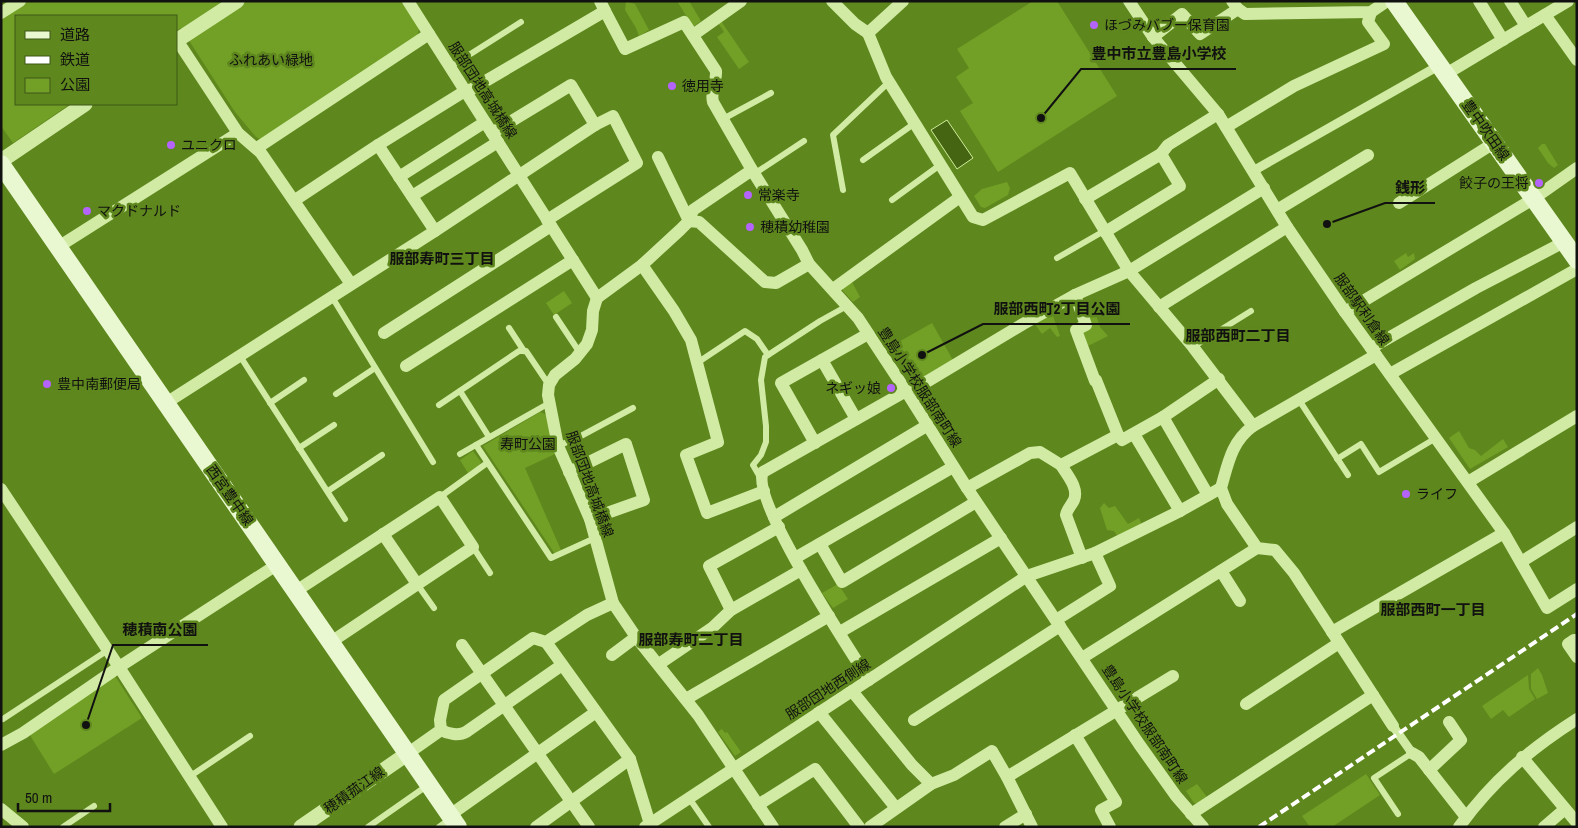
<svg xmlns="http://www.w3.org/2000/svg" width="1578" height="828" font-family="'Archivo Narrow','Noto Sans JP',sans-serif">
<rect width="100%" height="100%" fill="#5e871d"/>
<g fill="#72a026">
<path d="M28 1H402L419 28 417 37 260 139 256 137 235 112 181 28 176 31V16H16V104H70L13 143 1 126V19Z"/>
<path d="M626 1 635 4 649 30 639 36 636 28 625 10Z"/>
<path d="M677 1H689L701 21 693 27Z"/>
<path d="M1033 1H1057L1117 96 998 172 960 111 973 103 956 77 969 68 957 49Z"/>
<path d="M721 21 749 62 739 69 717 37 724 32 718 23Z"/>
<path d="M1542 144H1545L1558 165 1554 168 1548 163 1538 148Z"/>
<path d="M1007 182 1010 188 1008 195 985 208 981 207 974 196 982 189Z"/>
<path d="M1406 253 1408 257 1414 253 1415 259 1400 270 1394 261Z"/>
<path d="M852 282 860 297 853 302 843 291V288Z"/>
<path d="M564 291 572 303 554 315 546 303Z"/>
<path d="M1093 306 1100 327 1108 336 1088 346 1082 332 1085 310Z"/>
<path d="M1052 313 1060 336 1057 337 1050 328 1042 334 1034 323Z"/>
<path d="M932 323 954 362 913 384 888 348Z"/>
<path d="M540 412 547 415 555 454 525 468 561 550 555 554 483 446Z"/>
<path d="M1459 431 1469 448 1475 450 1481 456 1503 439 1508 447 1470 469 1449 438Z"/>
<path d="M473 451 481 462 479 466 468 473 460 460Z"/>
<path d="M1104 503 1109 508 1115 506 1128 524 1139 518 1142 525 1118 537 1114 531 1107 530 1100 508Z"/>
<path d="M838 584 848 599 833 608 822 593Z"/>
<path d="M1538 668 1542 675 1548 693 1537 699 1531 689V674Z"/>
<path d="M1528 675 1529 689 1535 699 1509 717 1503 710 1491 719 1482 706Z"/>
<path d="M115 676 142 718 54 774 31 737V733Z"/>
<path d="M722 729 725 733 727 732 741 752 735 756 718 732Z"/>
<path d="M1366 774 1380 795 1332 827H1310L1302 816Z"/>
<path d="M1197 784 1207 797 1197 804 1194 803 1186 791Z"/>
</g>
<path fill="#456513" stroke="#cfed99" d="M947 120 973 158 957 169 931 130Z"/>
<g fill="none" stroke-linecap="round" stroke-linejoin="round">
<g stroke="#d1eba5" stroke-width="6">
<path d="M450 67 521 22"/>
<path d="M723 119 771 93"/>
<path d="M863 160 915 123"/>
<path d="M754 174 804 141"/>
<path d="M843 190 833 135 889 82"/>
<path d="M892 200 940 165"/>
<path d="M1057 258 1104 231"/>
<path d="M332 297 433 462"/>
<path d="M556 317 580 353"/>
<path d="M509 328 524 351"/>
<path d="M1193 347 1251 311"/>
<path d="M240 356 345 519"/>
<path d="M697 363 745 331 757 339 768 355"/>
<path d="M460 391 489 437"/>
<path d="M336 394 375 368"/>
<path d="M1299 400 1348 475"/>
<path d="M270 403 304 380"/>
<path d="M439 405 519 351H526L549 385"/>
<path d="M476 445 551 558 595 538"/>
<path d="M558 446 579 437 633 408"/>
<path d="M299 448 334 425"/>
<path d="M460 454 544 406H550"/>
<path d="M1337 459 1361 444 1379 472 1436 438"/>
<path d="M761 479 753 465 761 455 766 442V426L761 380 765 357 820 321 847 306"/>
<path d="M328 491 382 455"/>
<path d="M440 497 487 463"/>
<path d="M473 547 490 573"/>
<path d="M417 584 434 608"/>
<path d="M3 719 108 650"/>
<path d="M189 777 250 736"/>
<path d="M689 798 709 827"/>
<path d="M1398 814 1374 778 1412 753"/>
<path d="M63 827 94 806"/>
<path d="M368 827 428 785"/>
<path d="M439 827 450 819"/>
</g>
<g stroke="#d1eba5" stroke-width="9">
<path d="M1253 171 1440 65"/>
<path d="M1393 726 1412 753"/>
</g>
<g stroke="#d1eba5" stroke-width="12">
<path d="M408 1 597 298"/>
<path d="M832 1 855 24 868 33"/>
<path d="M1129 1 1153 37 1218 114 1287 227 1345 312 1504 533 1547 608 1577 589"/>
<path d="M1232 1 1238 9 1245 14 1371 12 1387 1"/>
<path d="M1479 1 1503 40"/>
<path d="M1510 1 1526 26"/>
<path d="M605 11 625 49 684 22 716 71C717 82 710 90 713 102L752 170 802 250 809 264 858 318 906 391 967 488 1139 744 1176 796 1203 827"/>
<path d="M1 13 20 1"/>
<path d="M1545 15 1577 60"/>
<path d="M868 33 886 77 973 217 983 220 1070 173 1129 271 1193 347 1253 426"/>
<path d="M868 33 903 1"/>
<path d="M693 35 741 1"/>
<path d="M1153 37 1182 14 1200 34 1238 9"/>
<path d="M177 40 238 133 261 153 351 284"/>
<path d="M1446 74 1568 1"/>
<path d="M1226 127 1294 86 1384 44 1368 22 1371 12"/>
<path d="M492 133 571 85 595 125"/>
<path d="M378 145 435 231"/>
<path d="M257 148 429 34"/>
<path d="M658 157 689 221 699 222 765 282 776 283 809 264"/>
<path d="M399 177 485 122"/>
<path d="M412 196 498 142"/>
<path d="M1085 199 1161 154 1168 145 1218 114"/>
<path d="M295 200 378 145 465 91 472 89 605 11 600 1"/>
<path d="M1399 203 1494 143"/>
<path d="M1277 210 1368 155"/>
<path d="M1105 232 1180 186 1161 154"/>
<path d="M58 247 238 133"/>
<path d="M642 265 674 311 691 340 718 442 686 455 707 513 764 491"/>
<path d="M833 289 960 197"/>
<path d="M1075 295 1086 325 1076 330 1095 381 1096 380 1118 435"/>
<path d="M597 298 593 311 592 330 587 344 575 359 555 375 549 385 548 395 558 446 590 519 613 603 636 637 698 715 773 827"/>
<path d="M597 298 642 265 680 230 689 221 693 210 752 170"/>
<path d="M1159 307 1287 227"/>
<path d="M1345 312 1533 199 1577 168"/>
<path d="M384 333 551 226"/>
<path d="M1371 348 1476 288 1564 242"/>
<path d="M1376 355 1253 426C1231 442 1228 464 1221 488L1227 504 1257 548 1275 550 1294 573 1393 726"/>
<path d="M822 360 856 419"/>
<path d="M406 366 573 260"/>
<path d="M1390 374 1577 269"/>
<path d="M166 403 435 231 595 125 613 116 637 163 547 220"/>
<path d="M1163 417 1208 495"/>
<path d="M1134 434 1180 511"/>
<path d="M815 443 781 383 868 334"/>
<path d="M1061 465C1067 475 1079 488 1074 500 1071 506 1067 509 1066 515L1082 558"/>
<path d="M569 472 626 444 644 500 590 519"/>
<path d="M1468 482 1577 416"/>
<path d="M967 488 1030 453 1040 452 1061 465 1118 435 1122 440 1163 417 1219 379"/>
<path d="M1 489 119 667 222 827"/>
<path d="M774 517 928 425"/>
<path d="M383 534 417 584"/>
<path d="M820 544 842 582 976 502"/>
<path d="M795 558 953 467"/>
<path d="M1521 562 1577 527"/>
<path d="M1221 571 1240 601"/>
<path d="M296 591 440 497 473 547 331 642"/>
<path d="M731 610 709 566 779 527"/>
<path d="M1056 620 1110 586 1095 553"/>
<path d="M840 632 1001 538"/>
<path d="M1332 632 1504 533"/>
<path d="M1574 640 1568 644 1577 657"/>
<path d="M546 642 630 759 650 824"/>
<path d="M462 645 589 827"/>
<path d="M612 655 636 637"/>
<path d="M1082 658 1257 548"/>
<path d="M659 664 712 628 731 610 801 570"/>
<path d="M869 680C850 650 750 499 763 472L906 391 913 390 1023 324 1075 295 1129 271 1264 188"/>
<path d="M852 691 912 765 931 784"/>
<path d="M686 699 829 616"/>
<path d="M1246 704 1339 643"/>
<path d="M819 712 896 808"/>
<path d="M914 720 1060 626"/>
<path d="M441 730C448 734 459 736 466 732L562 665"/>
<path d="M1075 735 1116 802 1101 810 1110 827"/>
<path d="M1 745 23 733 119 667 278 564"/>
<path d="M1412 753 1419 757 1466 817"/>
<path d="M407 754 441 730 440 720 444 700 533 638 546 642 587 615 613 603"/>
<path d="M1522 757 1577 823"/>
<path d="M1429 770 1461 740 1449 722"/>
<path d="M1007 777 1173 676"/>
<path d="M758 805 815 769 859 827"/>
<path d="M1 809 23 827"/>
<path d="M1191 814 1373 695"/>
<path d="M450 815 596 712"/>
<path d="M536 827 630 759"/>
<path d="M645 827 1027 576 1095 553 1180 511 1221 488"/>
<path d="M870 827 931 784 954 775 992 751 1007 777 1032 827"/>
<path d="M1005 827 1026 814"/>
<path d="M1459 827C1492 781 1530 749 1577 719"/>
<path d="M1544 827 1565 809"/>
</g>
<g stroke="#d1eba5" stroke-width="15">
<path d="M176 41 237 1"/>
<path d="M1 161 85 104"/>
<path d="M301 827 407 754"/>
</g>
<g stroke="#e9f8d1" stroke-width="18">
<path d="M1394 1 1577 260"/>
<path d="M1 164 458 827"/>
</g>
<path stroke="#fff" stroke-width="4" stroke-dasharray="9 4" stroke-linecap="butt" d="M1259 827 1577 614"/>
</g>
<g fill="#b463fb" stroke="#5e871d" stroke-width="2">
<circle cx="1094" cy="25" r="5"/>
<circle cx="672" cy="86" r="5"/>
<circle cx="171" cy="145" r="5"/>
<circle cx="1539" cy="183" r="5"/>
<circle cx="748" cy="195" r="5"/>
<circle cx="87" cy="211" r="5"/>
<circle cx="750" cy="227" r="5"/>
<circle cx="47" cy="384" r="5"/>
<circle cx="891" cy="388" r="5"/>
<circle cx="1406" cy="494" r="5"/>
</g>
<g text-anchor="middle" dominant-baseline="central" stroke-width="5" stroke-linejoin="round" paint-order="stroke">
<g font-size="14" fill="#111" stroke="#5e871d" text-anchor="start">
<text x="1104" y="25">ほづみバブー保育園</text>
<text x="682" y="86">徳用寺</text>
<text x="181" y="145">ユニクロ</text>
<text x="1529" y="183" text-anchor="end">餃子の王将</text>
<text x="758" y="195">常楽寺</text>
<text x="97" y="211">マクドナルド</text>
<text x="760" y="227">穂積幼稚園</text>
<text x="57" y="384">豊中南郵便局</text>
<text x="881" y="388" text-anchor="end">ネギッ娘</text>
<text x="1416" y="494">ライフ</text>
</g>
<g font-size="14" fill="#111" stroke="#5e871d">
<text x="271" y="60">ふれあい緑地</text>
<text x="528" y="444">寿町公園</text>
</g>
<g font-size="14" fill="#111" stroke="#5e871d">
<text transform="translate(483 90) rotate(57)">服部団地高城橋線</text>
<text transform="translate(1486 130) rotate(55)">豊中吹田線</text>
<text transform="translate(1362 309) rotate(55)">服部駅利倉線</text>
<text transform="translate(920 387) rotate(57)">豊島小学校服部南町線</text>
<text transform="translate(590 484) rotate(70)">服部団地高城橋線</text>
<text transform="translate(230 495) rotate(55)">西宮豊中線</text>
<text transform="translate(828 689) rotate(-33)">服部団地西側線</text>
<text transform="translate(1145 724) rotate(56)">豊島小学校服部南町線</text>
<text transform="translate(354 790) rotate(-35)">穂積菰江線</text>
</g>
<g font-size="15" font-weight="bold" fill="#111" stroke="#5e871d">
<text x="442" y="258">服部寿町三丁目</text>
<text x="1238" y="335">服部西町二丁目</text>
<text x="1433" y="609">服部西町一丁目</text>
<text x="691" y="639">服部寿町二丁目</text>
</g>
</g>
<path fill="none" stroke="#111" stroke-width="2" d="M1041 118L1081 69H1236M1327 224L1385 203H1435M922 355L983 324H1130M86 725L113 645H208"/>
<g fill="#111" stroke="#5e871d" stroke-width="2">
<circle cx="1041" cy="118" r="5"/>
<circle cx="1327" cy="224" r="5"/>
<circle cx="922" cy="355" r="5"/>
<circle cx="86" cy="725" r="5"/>
</g>
<g font-size="15" text-anchor="middle" font-weight="bold" fill="#111" stroke="#5e871d" stroke-width="5" stroke-linejoin="round" paint-order="stroke">
<text x="1159" y="59">豊中市立豊島小学校</text>
<text x="1410" y="193">銭形</text>
<text x="1057" y="314">服部西町2丁目公園</text>
<text x="160" y="635">穂積南公園</text>
</g>
<rect width="1578" height="828" fill="none" stroke="#111111" stroke-width="5"/>
<rect x="15" y="15" width="162" height="90" fill="#5e871d" stroke="#3f5818"/>
<rect x="25" y="31" width="25" height="8" fill="#e9f8d1" stroke="#3f5818"/>
<text x="60" y="40" font-size="15" fill="#111111">道路</text>
<rect x="25" y="56" width="25" height="8" fill="#ffffff" stroke="#3f5818"/>
<text x="60" y="65" font-size="15" fill="#111111">鉄道</text>
<rect x="25" y="78" width="25" height="15" fill="#72a026" stroke="#3f5818"/>
<text x="60" y="90" font-size="15" fill="#111111">公園</text>
<path d="M18 803v8h92v-8" fill="none" stroke="#111111" stroke-width="2.5"/>
<text x="25" y="803" font-size="15" fill="#111111" stroke="#5e871d" stroke-width="4" paint-order="stroke">50 m</text>
</svg>
